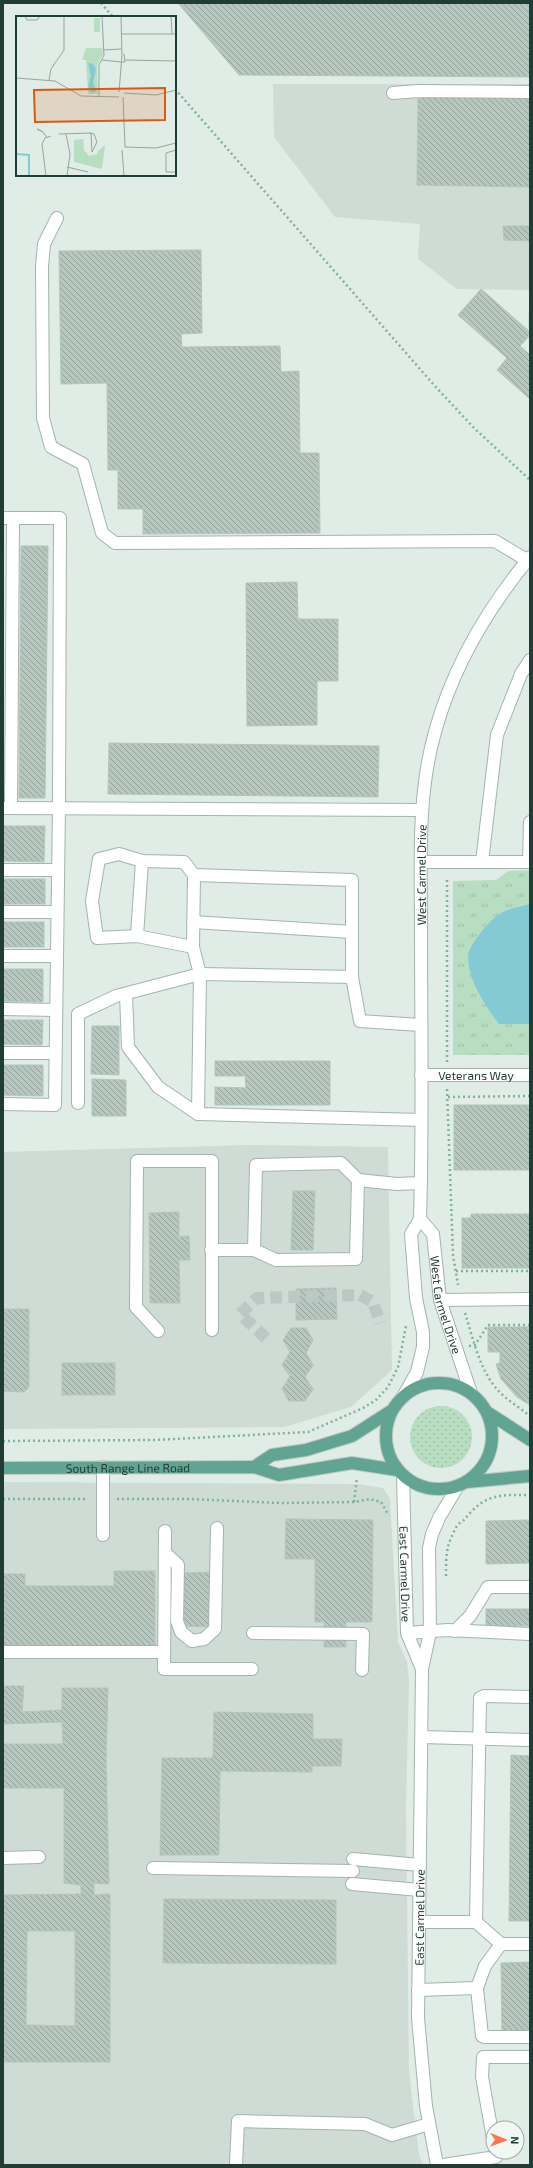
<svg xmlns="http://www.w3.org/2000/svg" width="533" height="2168" font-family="'Exo 2',sans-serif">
<defs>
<pattern id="grass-dots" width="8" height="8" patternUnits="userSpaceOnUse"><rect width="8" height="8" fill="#b7dec1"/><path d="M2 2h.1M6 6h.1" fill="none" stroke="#9dbfa6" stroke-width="1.8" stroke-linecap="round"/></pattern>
<pattern id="park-tufts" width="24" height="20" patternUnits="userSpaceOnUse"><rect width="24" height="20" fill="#b7dec1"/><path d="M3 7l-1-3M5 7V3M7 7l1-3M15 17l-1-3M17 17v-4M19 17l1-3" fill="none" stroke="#9dbfa6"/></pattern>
<pattern id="building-back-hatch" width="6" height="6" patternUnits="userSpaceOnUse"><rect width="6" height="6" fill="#b5c7bf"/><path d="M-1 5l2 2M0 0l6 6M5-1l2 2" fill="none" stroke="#93a39c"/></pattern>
</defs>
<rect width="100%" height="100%" fill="#e0ece6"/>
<g fill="#cedcd5">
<path d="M273 84H530V290L457 289 418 259 420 224 335 217 274 137Z"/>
<path d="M249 1145 388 1147 392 1370 351 1407 284 1427 3 1429V1152Z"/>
<path d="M3 1482 357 1484 383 1488 390 1499 398 1642 407 1662 409 1681 406 1806 409 2072 419 2154 423 2165H3Z"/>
</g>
<circle fill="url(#grass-dots)" cx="441" cy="1437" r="31"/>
<path fill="url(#park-tufts)" d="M530 870V1055H453V881L496 880 508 871Z"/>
<path fill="#84cad4" d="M530 904V1024H499C485 1005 469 982 468 957 468 946 488 922 498 915 506 909 520 907 530 904Z"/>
<g fill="url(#building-back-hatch)" stroke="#b2c6bd" fill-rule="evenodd">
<path d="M178 3H530V77L239 75Z"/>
<path d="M418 95 530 97V187L417 185Z"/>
<path d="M503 226H530V241L504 240Z"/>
<path d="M201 250 202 333 181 334 182 347 280 346 281 372 299 371 300 453H319L320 533 143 534V509H118V470H108L107 383 61 384 59 251Z"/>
<path d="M481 289 530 332V335L520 346 530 355V399L497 370 507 358 458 315Z"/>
<path d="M530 290V327H529Z"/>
<path d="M21 546H48L45 798H19Z"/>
<path d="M297 582 298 619H338V681H317V725L247 726 246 583Z"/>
<path d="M109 743 379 746 378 797 108 794Z"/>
<path d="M3 826H45L44 862 3 861Z"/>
<rect x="3" y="879" width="42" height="25"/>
<rect x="3" y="922" width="41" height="25"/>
<path d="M3 969H43V1002L3 1001Z"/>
<path d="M3 1020H43L42 1045 3 1044Z"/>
<path d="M92 1026H119V1075L91 1074Z"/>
<path d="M215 1061H330V1105H215V1087L246 1088 245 1076H215Z"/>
<path d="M3 1065H43V1096L3 1095Z"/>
<path d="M92 1079 126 1080V1116H92Z"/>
<rect x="454" y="1105" width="76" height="65"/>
<path d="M293 1191H315L313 1250H291Z"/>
<path d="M179 1212V1237L189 1236 190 1260H179L180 1303H150L149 1213Z"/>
<path d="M471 1214H530V1268H462V1218H471Z"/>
<path d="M336 1288 337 1319 296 1320V1289Z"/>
<path d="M4 1309H29V1387L24 1392 3 1391Z"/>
<path d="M488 1327H530V1405L517 1397 501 1379 496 1364 500 1363V1352H488Z"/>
<path d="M291 1328H306L313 1340 306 1353 313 1365 305 1377 313 1389 305 1401H289L282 1389 290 1376 282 1365 290 1352 283 1340Z"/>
<rect x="62" y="1363" width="53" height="32"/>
<path d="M286 1519 373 1520 372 1622H346V1647H324V1622H315V1559H285Z"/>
<path d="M530 1520V1563L486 1564V1521Z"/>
<path d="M114 1571H155V1646L3 1645V1574H25V1586H114Z"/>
<path d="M214 1572 213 1627 182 1626 183 1573Z"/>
<rect x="486" y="1609" width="44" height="17"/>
<path d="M3 1686H24L22 1712 62 1710V1688H108L106 1758 109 1884 94 1883V1895L110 1894V2062H3V1895L81 1894V1885L64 1883V1788H3V1744H63L62 1722 3 1724ZM27 1931H75V2026L26 2025Z"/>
<path d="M214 1712 313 1714V1739H342L341 1766H312V1772L220 1771 219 1855H160L162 1758H213Z"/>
<path d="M511 1755 530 1756V1921H509Z"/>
<path d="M164 1899 336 1900V1964L163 1963Z"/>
<path d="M530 1962V2033L502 2034 501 1963Z"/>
</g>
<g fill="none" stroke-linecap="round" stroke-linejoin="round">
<path stroke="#bac9c3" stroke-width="12" stroke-dasharray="12 6" stroke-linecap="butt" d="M266 1338 240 1314 257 1298 360 1295 373 1302 380 1323"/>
<defs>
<g id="minor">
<path d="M393 93 418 91 530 92"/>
<path d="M57 218 44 244 42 267 43 418 51 447 83 464 102 533 115 543 495 541 530 562"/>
<path d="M3 518H60L59 808 55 1105 3 1104"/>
<path d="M3 808 422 810"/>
<path d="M11 808 13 518"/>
<path d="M421 862H482L497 735 521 674 530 660"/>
<path d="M482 862H530"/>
<path d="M529 862 530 822"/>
<path d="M3 870H58"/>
<path d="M3 912H57"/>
<path d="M193 922 352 932"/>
<path d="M137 936 142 861"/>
<path d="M193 947 137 936 97 938 92 901 99 859 119 854 142 861 184 862 194 875"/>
<path d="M3 956H57"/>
<path d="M126 994 128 1047 158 1087 198 1114"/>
<path d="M3 1009 56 1010"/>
<path d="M420 1025 360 1021 352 977 200 974 198 1114 421 1120"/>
<path d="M3 1053H55"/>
<path id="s1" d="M421 1075H530"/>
<path d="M78 1103V1014L116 996 200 974 193 947 194 875 352 880V977"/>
<path id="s2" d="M420 1219 433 1234 440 1300 471 1393"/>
<path d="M211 1250H254L276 1260 356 1259 358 1180"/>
<path d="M254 1250 256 1165 341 1163 358 1180 397 1184 421 1183"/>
<path d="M440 1300 530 1299"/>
<path d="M158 1331 136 1307 137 1161H212V1330"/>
<path id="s3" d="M403 1397 417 1372 423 1347V1332L416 1298 411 1234 420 1219C423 1122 421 1025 421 928 421 863 417 795 435 732 453 666 487 609 530 557"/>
<path d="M103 1467V1535"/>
<path id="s4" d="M403 1476 407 1633 422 1669"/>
<path d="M165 1531 164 1669H252"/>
<path d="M165 1553 178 1565 177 1621 181 1632 192 1641 204 1639 215 1629 217 1528"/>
<path d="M455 1631 470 1616 488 1587H530"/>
<path d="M253 1633 363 1634 362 1670"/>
<path d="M407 1633 448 1630 530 1634"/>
<path d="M3 1652H164"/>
<path d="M422 1737 530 1740"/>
<path d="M3 1858 39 1857"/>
<path d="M353 1859 420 1865"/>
<path d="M153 1868 353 1871"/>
<path d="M352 1884 419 1890"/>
<path d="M419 1922H476L501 1944"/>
<path d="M476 1922 480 1698 484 1696 530 1697"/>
<path d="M477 1988 482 2036 484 2037H530"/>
<path d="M418 1990 477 1988 485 1966 501 1944H530"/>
<path d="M493 2138 482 2077 483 2057H530"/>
<path d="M236 2165 238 2121 365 2124 392 2135 429 2124"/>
<path id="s5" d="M437 2165 426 2106 418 2018 422 1669 430 1632 429 1548 432 1534 440 1516 458 1486"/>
<path d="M443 2165 496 2157"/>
</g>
<g id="major">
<circle cx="439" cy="1436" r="53"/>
<path d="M487 1412 530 1440"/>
<path d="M254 1467 272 1455 306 1450 352 1436 391 1411"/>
<path id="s6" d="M3 1468 254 1467 279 1475 352 1463 397 1470"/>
<path d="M467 1482 530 1476"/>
</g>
</defs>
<use href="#minor" stroke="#a3b4ad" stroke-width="14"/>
<use href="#major" stroke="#c1c9c6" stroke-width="14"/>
<g stroke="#7fb1a0" stroke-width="2.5" stroke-dasharray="2 3" stroke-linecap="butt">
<path d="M101 3 113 17"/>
<path d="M175 89 434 385 473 427 530 480"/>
<path d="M447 1062V879"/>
<path d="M447 1089 453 1255 458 1285"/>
<path d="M448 1097 530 1096"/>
<path d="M456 1271H530"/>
<path d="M465 1313C473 1338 479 1368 496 1388 505 1399 519 1407 530 1416"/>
<path d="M469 1346 475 1345 488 1325H530"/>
<path d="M3 1441 155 1440 308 1432 363 1408 376 1400 388 1387 398 1367 406 1326"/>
<path d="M3 1499H88"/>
<path d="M117 1499H190L280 1503 354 1502 370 1499 381 1502 388 1514"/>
<path d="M354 1502 357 1477"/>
<path d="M446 1576C446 1553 446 1545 458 1524 465 1521 468 1514 474 1509 490 1493 509 1495 530 1495"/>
</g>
<use href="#minor" stroke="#fff" stroke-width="12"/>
<use href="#major" stroke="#62a492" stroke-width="12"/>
</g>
<g text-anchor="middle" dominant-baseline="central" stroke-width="3" stroke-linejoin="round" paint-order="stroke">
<g font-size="12" fill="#203d35" stroke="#f1f8f4">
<text stroke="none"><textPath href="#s3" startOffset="530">West Carmel Drive</textPath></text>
<text stroke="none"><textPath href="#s1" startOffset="55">Veterans Way</textPath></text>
<text stroke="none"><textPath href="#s2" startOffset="92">West Carmel Drive</textPath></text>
<text stroke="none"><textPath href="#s6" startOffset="125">South Range Line Road</textPath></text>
<text stroke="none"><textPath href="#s4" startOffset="98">East Carmel Drive</textPath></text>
<text stroke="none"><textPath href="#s5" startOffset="249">East Carmel Drive</textPath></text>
</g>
</g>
<g transform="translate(16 16)">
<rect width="160" height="160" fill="#e0ece6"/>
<path d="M67 119 68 134 73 140 82 138 81 136 89 129 86 153 58 146V124L67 123Z" fill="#b7dec1"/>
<path d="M78 2H84V16H78ZM70 32H86L87 38 81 49 82 78H72L70 44H66Z" fill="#b7dec1"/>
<path d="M72 47 77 48 80 53 77 66 80 75 76 77 72 70 75 60Z" fill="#84cad4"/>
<path fill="none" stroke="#84cad4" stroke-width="2" d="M0 138 13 139V160"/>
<path fill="none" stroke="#93a69f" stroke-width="1" d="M9 0 11 4H21L24 0M155 0 156 18M106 18H160M87 34 105 33M86 44 105 46M109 44 160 45M105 46H109L108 38M0 62 39 65 65 80 103 81M33 64 35 53 48 34V0M103 76 106 39 105 0M108 77 140 79 160 74M83 80V49L88 39 86 0M107 81 109 131M26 115 21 113 27 116 31 122M43 118 75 117 78 118 81 126 76 136 75 117M50 118 54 138 51 160M109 131 140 132 160 127M106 134 108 160M160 134 150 137V156H160M51 151 72 156M30 160 26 128 29 122 35 120"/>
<path fill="#de580e" fill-opacity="0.15" stroke="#de580e" stroke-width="2" d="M149 72V104L19 106 18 74Z"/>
<rect width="160" height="160" fill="none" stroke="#203d35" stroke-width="2"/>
</g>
<rect width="533" height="2168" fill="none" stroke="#203d35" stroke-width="8"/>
<g transform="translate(505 2140) rotate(91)"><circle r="19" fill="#f1f8f4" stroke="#9dada8"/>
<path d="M0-3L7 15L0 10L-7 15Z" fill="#f97650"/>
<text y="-6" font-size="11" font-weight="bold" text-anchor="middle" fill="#203d35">N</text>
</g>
</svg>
